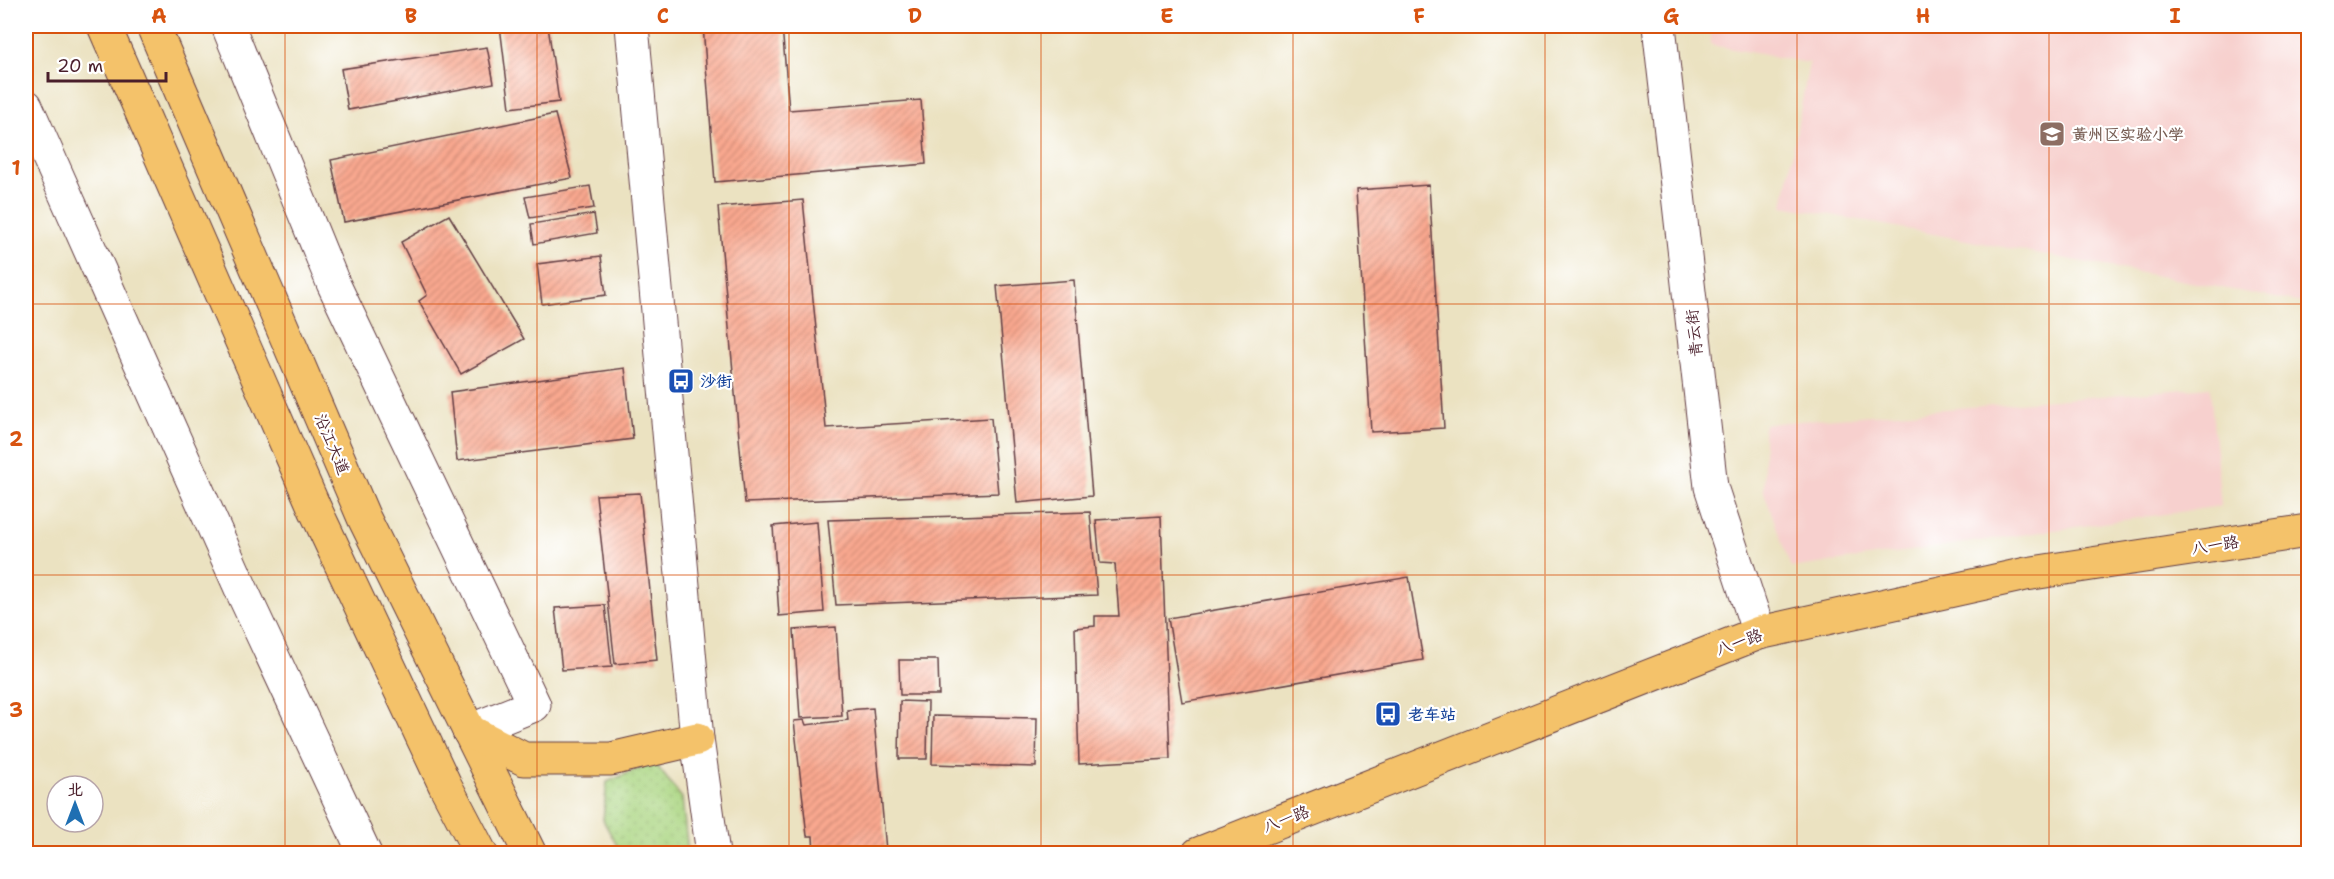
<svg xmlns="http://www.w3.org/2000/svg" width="2334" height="879" font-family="'Shantell Sans','LXGW WenKai TC',sans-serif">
<defs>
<pattern id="grass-dots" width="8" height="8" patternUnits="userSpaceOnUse" patternTransform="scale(1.5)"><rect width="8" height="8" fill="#aad581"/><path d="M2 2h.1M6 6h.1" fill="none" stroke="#94b670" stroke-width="1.8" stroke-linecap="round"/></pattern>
<pattern id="building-hatch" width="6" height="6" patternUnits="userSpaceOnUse" patternTransform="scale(1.5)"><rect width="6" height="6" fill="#f9a88f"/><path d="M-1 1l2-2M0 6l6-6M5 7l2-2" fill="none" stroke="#cc8875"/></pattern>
</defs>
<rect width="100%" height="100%" fill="#fff"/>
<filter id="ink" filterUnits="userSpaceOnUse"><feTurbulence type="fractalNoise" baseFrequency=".0167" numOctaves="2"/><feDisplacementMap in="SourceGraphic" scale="12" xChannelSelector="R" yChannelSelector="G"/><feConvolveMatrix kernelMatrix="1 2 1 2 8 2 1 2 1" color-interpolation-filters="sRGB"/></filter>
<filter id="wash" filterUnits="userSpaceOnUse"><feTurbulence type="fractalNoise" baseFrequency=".008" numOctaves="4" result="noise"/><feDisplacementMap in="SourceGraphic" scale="24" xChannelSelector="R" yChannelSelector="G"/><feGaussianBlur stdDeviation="1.35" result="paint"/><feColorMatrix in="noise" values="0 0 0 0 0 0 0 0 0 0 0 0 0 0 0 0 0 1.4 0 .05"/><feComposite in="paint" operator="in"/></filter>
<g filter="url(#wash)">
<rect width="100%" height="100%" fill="#ebe2c1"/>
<g fill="#f7d0ce">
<path d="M1711 26H2308V304L1783 206 1809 63 1711 45Z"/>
<path d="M2210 387 2221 506 1791 568 1764 492V424Z"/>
</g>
<path fill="url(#grass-dots)" stroke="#7a7a56" stroke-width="1.5" d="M654 762 682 798 688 853H621L603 820 607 782Z"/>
<g id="blocks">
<g fill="url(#building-hatch)">
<path d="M500 26H548L559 102 510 108Z"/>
<path d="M703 26H782L789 110 921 100 926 164 715 182Z"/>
<path d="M487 47 494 83 348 110 341 69Z"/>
<path d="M555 114 572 178 344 222 331 160Z"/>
<path d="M1429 185 1444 428 1371 432 1356 190Z"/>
<path d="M590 186 594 208 530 218 525 197Z"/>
<path d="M803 200 826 428 991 418 998 493 745 503 718 207Z"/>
<path d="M594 214 597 233 534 244 531 224Z"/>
<path d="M449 215 524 339 461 374 419 301 427 295 401 242Z"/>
<path d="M601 256 606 295 542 304 537 264Z"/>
<path d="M1074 280 1092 496 1017 503 997 286Z"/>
<path d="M625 368 633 439 457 461 450 392Z"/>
<path d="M640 493 657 660 615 664 596 495Z"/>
<path d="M1090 512 1097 595 836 605 828 520Z"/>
<path d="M1161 516 1170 759 1079 764 1075 628 1095 626V616H1119L1115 564 1100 563 1096 520Z"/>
<path d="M817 522 824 612 779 616 773 526Z"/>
<path d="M1409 577 1423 660 1182 702 1168 618Z"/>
<path d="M605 605 612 667 562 670 555 608Z"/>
<path d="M836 627 842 716 800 718 794 630Z"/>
<path d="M899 660H938L939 695H900Z"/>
<path d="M900 701 928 702 927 759H899Z"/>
<path d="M873 708 886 850 869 851V854H814L813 836H807L794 721 804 720 806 725 848 720 847 710Z"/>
<path d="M933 716 1037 718 1036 767 932 764Z"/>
</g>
</g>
</g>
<g filter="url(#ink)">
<use href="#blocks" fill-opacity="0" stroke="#623c42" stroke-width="1.5"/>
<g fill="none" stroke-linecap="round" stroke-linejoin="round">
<defs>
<g id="minor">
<path d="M228 26 333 283 534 705 469 731"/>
<path d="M632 26 697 739 713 854"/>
<path d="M1659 26 1711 487 1759 633"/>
<path d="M26 106 243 593 365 854"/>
</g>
<g id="major">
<path d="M104 26 315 509 445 785 481 854"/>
<path d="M153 26 364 518 530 854"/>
<path d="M469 731 524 759H611L697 739"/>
<path d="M1198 854 1759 633 2026 574 2308 531"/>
</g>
</defs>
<use href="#minor" stroke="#623c42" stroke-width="35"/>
<use href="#major" stroke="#623c42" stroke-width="35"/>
<use href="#minor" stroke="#fff" stroke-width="33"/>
<use href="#major" stroke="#f4c26a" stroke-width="33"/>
</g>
</g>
<path fill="none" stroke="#d8530f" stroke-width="1.5" stroke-opacity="0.55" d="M285 26V854M537 26V854M789 26V854M1041 26V854M1293 26V854M1545 26V854M1797 26V854M2049 26V854M26 304H2308M26 575H2308"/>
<defs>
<symbol id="school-square" viewBox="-11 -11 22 22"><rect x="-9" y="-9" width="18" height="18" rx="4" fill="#8d6e63" stroke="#fff"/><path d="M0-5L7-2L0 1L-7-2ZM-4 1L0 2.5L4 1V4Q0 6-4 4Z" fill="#fff"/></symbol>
<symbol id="bus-square" viewBox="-11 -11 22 22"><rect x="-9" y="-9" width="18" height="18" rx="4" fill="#1a4fb4" stroke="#fff"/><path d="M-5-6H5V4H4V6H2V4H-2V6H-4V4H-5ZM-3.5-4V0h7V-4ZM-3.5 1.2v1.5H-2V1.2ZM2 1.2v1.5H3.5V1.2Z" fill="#fff"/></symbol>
</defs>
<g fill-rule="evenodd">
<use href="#school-square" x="2037" y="119" width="30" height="30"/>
<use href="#bus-square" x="666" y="366" width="30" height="30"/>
<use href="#bus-square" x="1373" y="699" width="30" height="30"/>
</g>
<g text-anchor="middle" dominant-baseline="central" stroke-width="4.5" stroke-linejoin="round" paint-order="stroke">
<g font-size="16" font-weight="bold" fill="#785e54" stroke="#fff" text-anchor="start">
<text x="2072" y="134">黄州区实验小学</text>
</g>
<g font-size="16" fill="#4a1f2b" stroke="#fff">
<text transform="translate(1694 333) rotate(-96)">青云街</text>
<text transform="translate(332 444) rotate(67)">沿江大道</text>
<text transform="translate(2215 545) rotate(-9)">八一路</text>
<text transform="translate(1739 642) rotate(-20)">八一路</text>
<text transform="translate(1286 819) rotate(-21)">八一路</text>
</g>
<g font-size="16" font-weight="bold" fill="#164399" stroke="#fff" text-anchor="start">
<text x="700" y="381">沙街</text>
<text x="1408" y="714">老车站</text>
</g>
</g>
<rect width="2334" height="879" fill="none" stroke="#fff" stroke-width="66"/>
<g transform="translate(75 804)"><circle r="28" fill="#ffffff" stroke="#b7a5aa" stroke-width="1.5"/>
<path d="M0-4.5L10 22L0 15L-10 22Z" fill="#1f6fb2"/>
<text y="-9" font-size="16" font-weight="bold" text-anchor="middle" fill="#4a1f2b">北</text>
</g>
<path d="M48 72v9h118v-9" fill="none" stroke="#4a1f2b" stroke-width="3"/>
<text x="57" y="72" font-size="18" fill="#4a1f2b" stroke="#ffffff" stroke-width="4.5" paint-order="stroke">20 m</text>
<rect x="33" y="33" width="2268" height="813" fill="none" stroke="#d8530f" stroke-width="2"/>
<g font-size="20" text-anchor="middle" font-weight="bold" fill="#d8530f">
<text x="159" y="23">A</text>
<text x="411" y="23">B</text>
<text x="663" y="23">C</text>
<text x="915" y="23">D</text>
<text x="1167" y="23">E</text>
<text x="1419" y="23">F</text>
<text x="1671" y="23">G</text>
<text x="1923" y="23">H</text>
<text x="2175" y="23">I</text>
<text x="16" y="175">1</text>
<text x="16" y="446">2</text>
<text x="16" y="717">3</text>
</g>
</svg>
